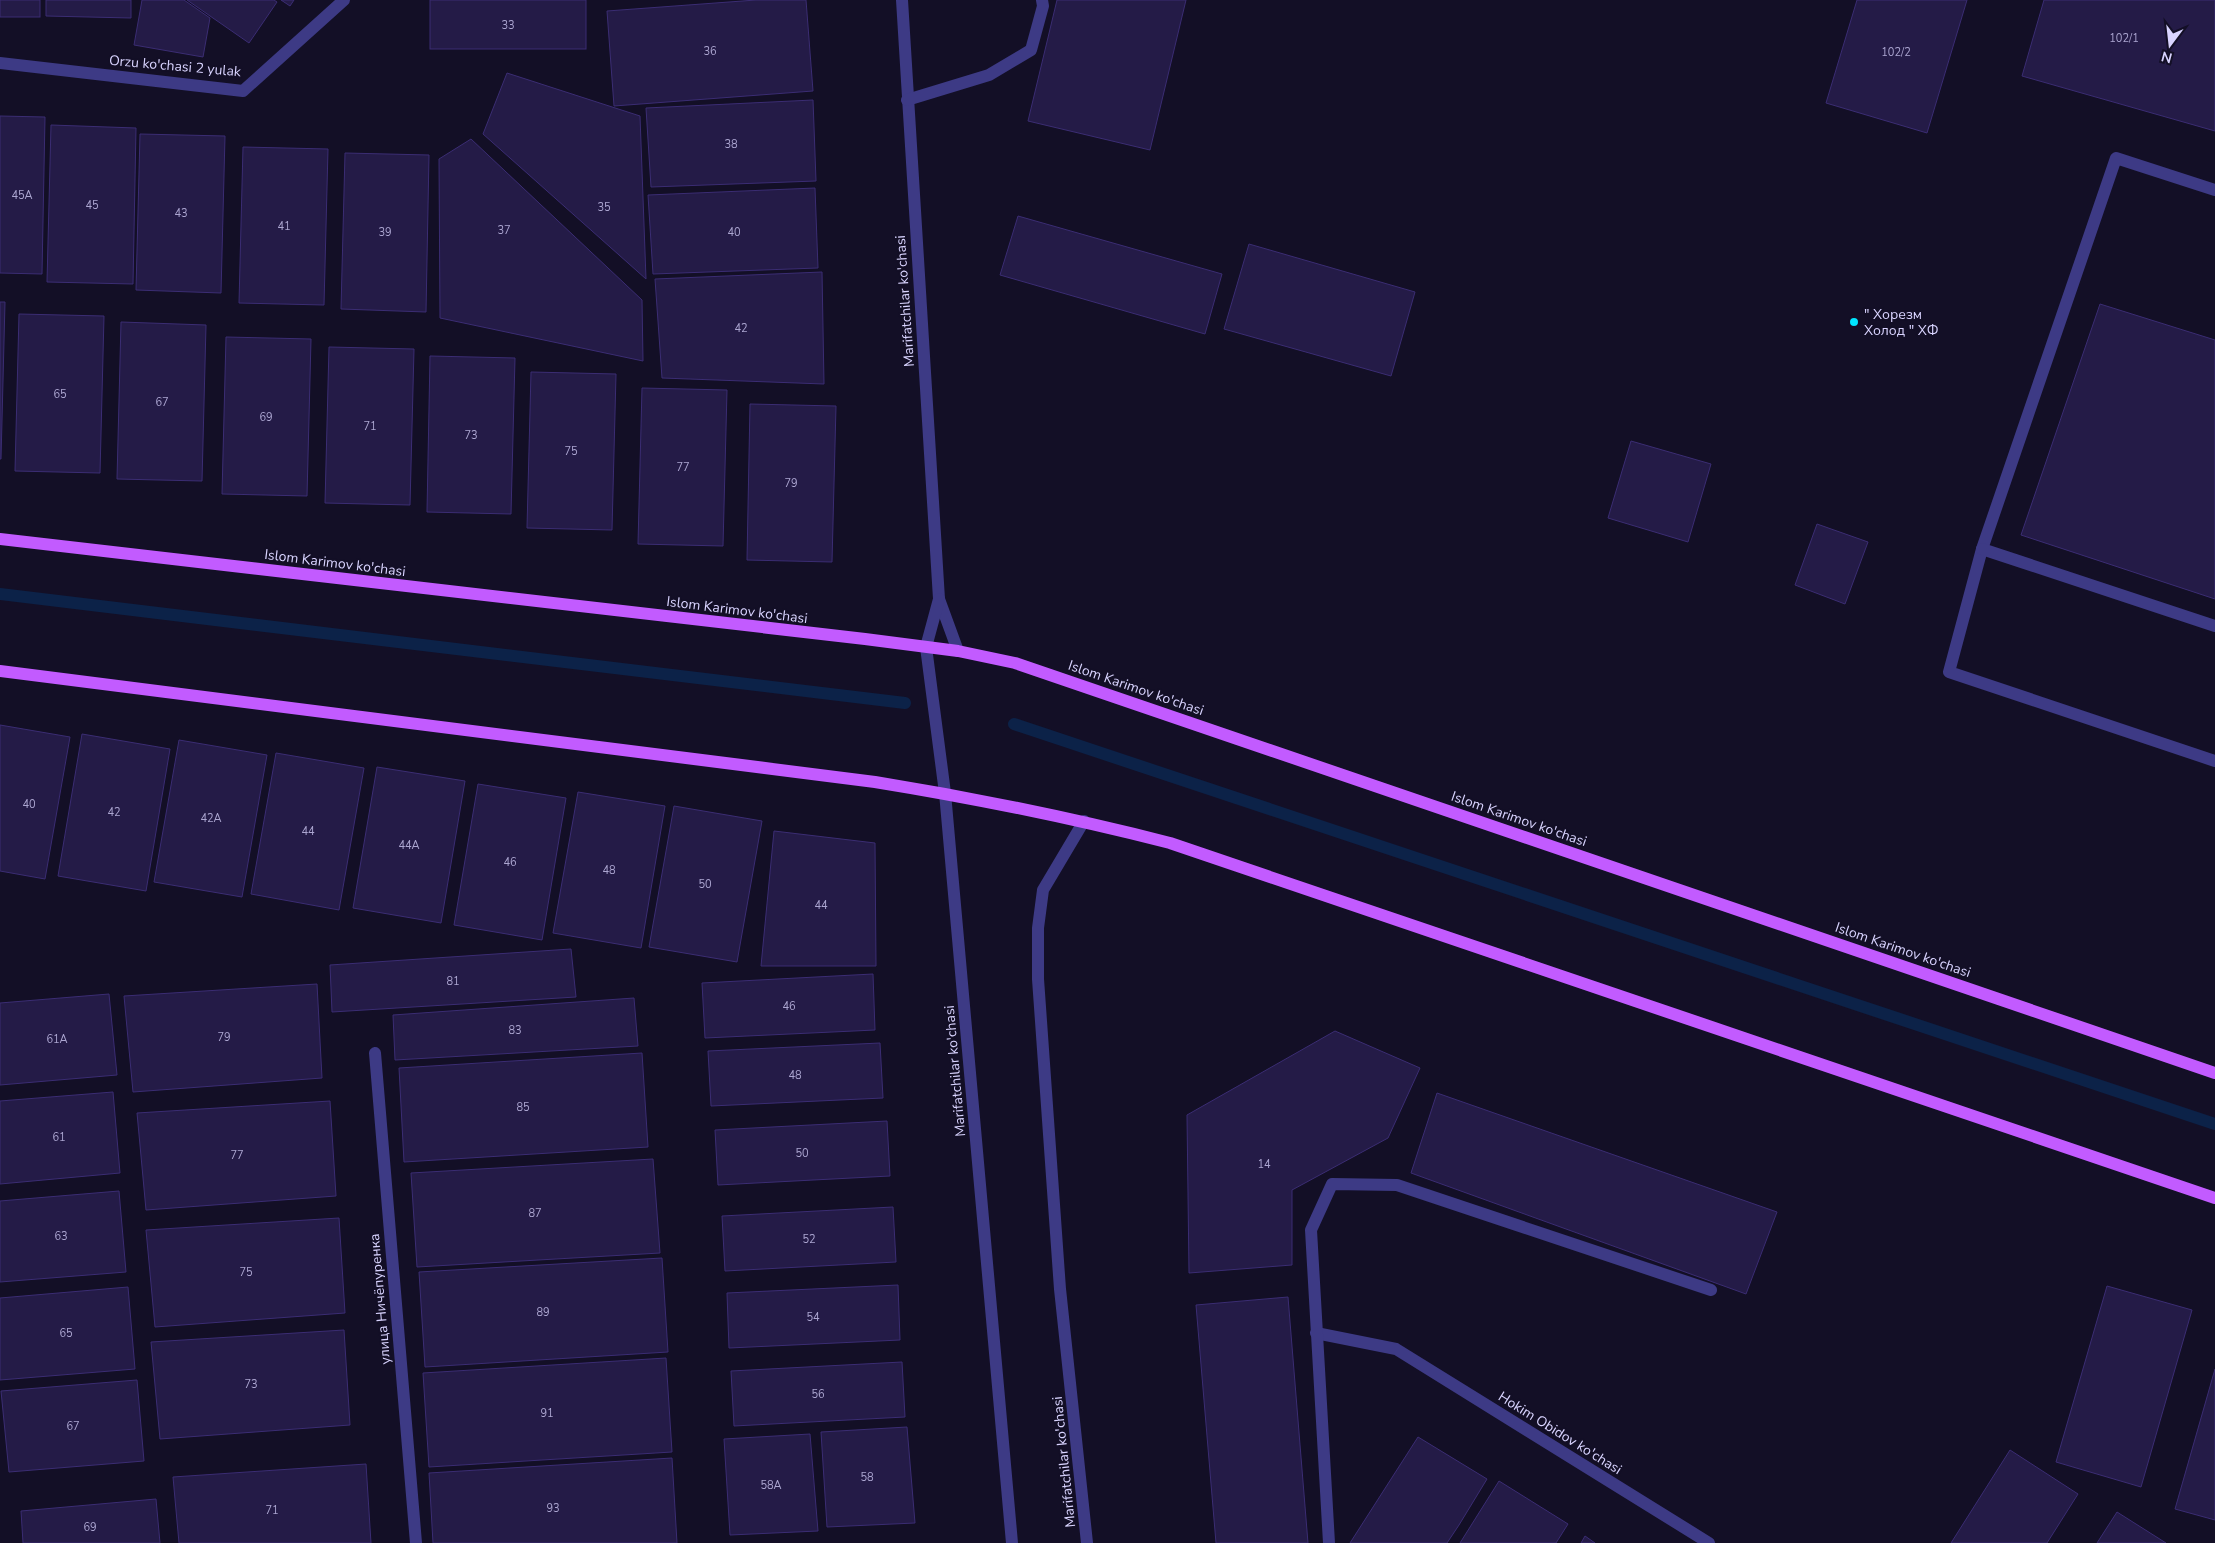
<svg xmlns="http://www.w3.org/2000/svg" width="2215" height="1543" font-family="'Nunito Sans',sans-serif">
<rect width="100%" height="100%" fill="#130f26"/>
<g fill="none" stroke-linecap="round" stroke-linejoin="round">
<g stroke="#0c2248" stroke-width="12">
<path d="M0 594 905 703"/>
<path d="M1014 724 2215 1124"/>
</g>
</g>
<g fill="#241b47" stroke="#3b2d73">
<rect x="0" y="0" width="40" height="17"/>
<path d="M46 0H131V18L46 16Z"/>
<path d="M142 0H184L210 18 203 57 134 45Z"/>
<path d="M187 0H274L277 2 249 43Z"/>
<path d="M281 0H294L290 6Z"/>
<rect x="430" y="0" width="156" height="49"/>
<path d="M756 0H806L813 91 614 106 607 11Z"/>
<path d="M1057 0H1186L1150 150 1028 121Z"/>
<path d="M1857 0H1967L1927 133 1826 103Z"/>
<path d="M2044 0H2215V131L2022 76Z"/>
<path d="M507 73 640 116 646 279 483 134Z"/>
<path d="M813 100 816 181 651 187 646 108Z"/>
<path d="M0 116 45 117 42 274 0 273Z"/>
<path d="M51 125 136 128 133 284 47 282Z"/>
<path d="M140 134 225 136 221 293 136 290Z"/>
<path d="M471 139 642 300 643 361 440 318 439 159Z"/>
<path d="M243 147 328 149 324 305 239 303Z"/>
<path d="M345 153 429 155 426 312 341 309Z"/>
<path d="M815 188 818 268 653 274 648 195Z"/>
<path d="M1018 216 1222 274 1205 334 1000 275Z"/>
<path d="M1249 244 1415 292 1391 376 1224 329Z"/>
<path d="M822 272 824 384 662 378 655 279Z"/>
<path d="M0 302H5L1 459H0Z"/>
<path d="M2100 304 2215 340V599L2021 535Z"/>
<path d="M19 314 104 316 100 473 15 471Z"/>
<path d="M121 322 206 325 202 481 117 479Z"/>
<path d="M226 337 311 339 307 496 222 494Z"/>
<path d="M329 347 414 349 410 505 325 503Z"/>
<path d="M430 356 515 358 511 514 427 512Z"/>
<path d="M531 372 616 374 612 530 527 528Z"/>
<path d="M642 388 727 390 723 546 638 544Z"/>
<path d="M750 404 836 406 832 562 747 560Z"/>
<path d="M1631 441 1711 464 1688 542 1608 518Z"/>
<path d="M1817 524 1868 542 1845 604 1795 585Z"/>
<path d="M0 725 70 737 45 879 0 871Z"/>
<path d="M82 734 170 749 146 891 58 876Z"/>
<path d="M179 740 267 755 242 897 154 882Z"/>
<path d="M276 753 364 768 339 910 251 894Z"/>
<path d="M377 767 465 781 441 923 353 908Z"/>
<path d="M478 784 566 798 542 940 454 925Z"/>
<path d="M578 792 665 806 641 948 553 933Z"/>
<path d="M674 806 762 821 737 962 649 947Z"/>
<path d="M774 831 875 843 876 966H761Z"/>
<path d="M571 949 576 997 332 1012 330 965Z"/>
<path d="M873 974 875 1030 705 1038 702 983Z"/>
<path d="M317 984 322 1078 133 1092 124 996Z"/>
<path d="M109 994 117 1075 0 1085V1003Z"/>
<path d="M634 998 638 1046 395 1060 393 1015Z"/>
<path d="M1335 1031 1420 1068 1388 1138 1292 1190V1265L1189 1273 1187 1115Z"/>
<path d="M880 1043 883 1098 711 1106 708 1051Z"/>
<path d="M642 1053 648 1147 404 1162 399 1068Z"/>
<path d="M113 1092 120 1173 0 1184V1101Z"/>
<path d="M1437 1093 1777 1212 1746 1294 1411 1173Z"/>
<path d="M330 1101 336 1196 146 1210 137 1113Z"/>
<path d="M887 1121 890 1176 718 1185 715 1130Z"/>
<path d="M653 1159 660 1253 417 1267 411 1173Z"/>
<path d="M119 1191 126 1272 0 1282V1201Z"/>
<path d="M893 1207 896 1262 725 1271 722 1216Z"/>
<path d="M339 1218 345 1313 155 1327 146 1230Z"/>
<path d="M662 1258 668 1352 425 1367 419 1272Z"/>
<path d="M898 1285 900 1340 729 1348 727 1293Z"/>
<path d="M2107 1286 2192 1310 2141 1487 2056 1462Z"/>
<path d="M128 1287 135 1369 0 1380V1298Z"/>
<path d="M1288 1297 1308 1543H1216L1196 1305Z"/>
<path d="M344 1330 350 1425 160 1439 151 1342Z"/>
<path d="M666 1358 672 1452 429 1467 423 1373Z"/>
<path d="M902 1362 905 1417 734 1426 731 1371Z"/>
<path d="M2215 1369V1520L2175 1509Z"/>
<path d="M137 1380 144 1461 9 1472 1 1391Z"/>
<path d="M907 1427 915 1523 827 1527 821 1432Z"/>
<path d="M810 1434 818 1531 730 1535 724 1439Z"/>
<path d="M1418 1437 1487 1479 1459 1525 1447 1543H1350Z"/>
<path d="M2010 1450 2078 1494 2047 1543H1951Z"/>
<path d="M672 1458 677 1543H433L429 1473Z"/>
<path d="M366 1464 371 1543H179L173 1477Z"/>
<path d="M1499 1481 1568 1524 1556 1543H1460Z"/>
<path d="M156 1499 160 1543H23L21 1511Z"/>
<path d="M2117 1512 2166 1543H2097Z"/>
<path d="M1585 1536 1595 1543H1581Z"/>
</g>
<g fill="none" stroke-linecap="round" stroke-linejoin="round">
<g stroke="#3d3a85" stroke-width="12">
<path d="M902 0 939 599 958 651"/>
<path d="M0 63 243 91 344 0"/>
<path d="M907 100 989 75 1031 50 1043 6 1042 0"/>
<path d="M2215 190 2116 158 1982 549 1949 672 2215 761"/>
<path d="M1982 549 2215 626"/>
<path d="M939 599 926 647 945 793 1012 1543"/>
<path d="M1084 821 1043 890 1038 928V979L1060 1289 1087 1543"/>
<path d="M375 1053 416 1543"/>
<path d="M1316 1333 1396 1349 1709 1543"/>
<path d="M1329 1543 1311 1230 1332 1184 1397 1185 1711 1290"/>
</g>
<g stroke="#c25bff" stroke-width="12">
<path d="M0 539 865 639 958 651 1015 663 2215 1073"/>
<path d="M0 671 875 782C974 798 1072 818 1170 843L2215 1198"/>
</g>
</g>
<circle fill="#00e5ff" stroke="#130f26" stroke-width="2" cx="1854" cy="322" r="5"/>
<g text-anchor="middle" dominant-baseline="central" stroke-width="4" stroke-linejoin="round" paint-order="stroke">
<g font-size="11" fill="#aca6d1">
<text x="508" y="25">33</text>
<text x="2124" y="38">102/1</text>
<text x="710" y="51">36</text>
<text x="1896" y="52">102/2</text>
<text x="731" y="144">38</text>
<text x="22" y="195">45A</text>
<text x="92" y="205">45</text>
<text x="604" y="207">35</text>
<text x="181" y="213">43</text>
<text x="284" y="226">41</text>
<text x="504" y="230">37</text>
<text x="385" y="232">39</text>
<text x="734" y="232">40</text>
<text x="741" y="328">42</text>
<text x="60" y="394">65</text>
<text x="162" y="402">67</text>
<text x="266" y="417">69</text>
<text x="370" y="426">71</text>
<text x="471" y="435">73</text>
<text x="571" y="451">75</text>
<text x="683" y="467">77</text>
<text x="791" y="483">79</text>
<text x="29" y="804">40</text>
<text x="114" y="812">42</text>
<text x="211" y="818">42A</text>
<text x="308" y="831">44</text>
<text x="409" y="845">44A</text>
<text x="510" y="862">46</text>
<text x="609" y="870">48</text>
<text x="705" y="884">50</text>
<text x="821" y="905">44</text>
<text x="453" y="981">81</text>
<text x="789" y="1006">46</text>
<text x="515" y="1030">83</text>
<text x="224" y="1037">79</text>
<text x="57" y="1039">61A</text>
<text x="795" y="1075">48</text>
<text x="523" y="1107">85</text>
<text x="59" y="1137">61</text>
<text x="802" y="1153">50</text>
<text x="237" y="1155">77</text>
<text x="1264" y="1164">14</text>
<text x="535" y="1213">87</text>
<text x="61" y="1236">63</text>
<text x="809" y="1239">52</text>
<text x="246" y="1272">75</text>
<text x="543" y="1312">89</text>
<text x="813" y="1317">54</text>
<text x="66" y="1333">65</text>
<text x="251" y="1384">73</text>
<text x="818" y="1394">56</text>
<text x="547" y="1413">91</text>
<text x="73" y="1426">67</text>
<text x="867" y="1477">58</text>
<text x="771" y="1485">58A</text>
<text x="553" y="1508">93</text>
<text x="272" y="1510">71</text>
<text x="90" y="1527">69</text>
</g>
<g font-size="14" fill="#d9d4ff" stroke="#130f26">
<text transform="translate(175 66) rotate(5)">Orzu ko'chasi 2 yulak</text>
<text transform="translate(905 301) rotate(-94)">Marifatchilar ko'chasi</text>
<text transform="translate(335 563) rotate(7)">Islom Karimov ko'chasi</text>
<text transform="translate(737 610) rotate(7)">Islom Karimov ko'chasi</text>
<text transform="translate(1136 688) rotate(19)">Islom Karimov ko'chasi</text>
<text transform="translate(1519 819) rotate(19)">Islom Karimov ko'chasi</text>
<text transform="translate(1903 950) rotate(19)">Islom Karimov ko'chasi</text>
<text transform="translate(955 1071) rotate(-95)">Marifatchilar ko'chasi</text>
<text transform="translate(380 1299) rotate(-95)">улица Ничёпуренка</text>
<text transform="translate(1560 1433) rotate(32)">Hokim Obidov ko'chasi</text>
<text transform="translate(1064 1462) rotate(-96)">Marifatchilar ko'chasi</text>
</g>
<g font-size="14" fill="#d9d4ff" stroke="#130f26" text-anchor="start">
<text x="1864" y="314">" Хорезм<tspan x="1864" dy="16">Холод " ХФ</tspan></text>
</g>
</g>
<g transform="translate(2170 45) rotate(195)" stroke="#130f26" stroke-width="4" paint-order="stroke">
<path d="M0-4L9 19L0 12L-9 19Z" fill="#d9d4ff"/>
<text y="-8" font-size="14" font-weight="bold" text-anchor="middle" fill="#d9d4ff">N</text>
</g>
</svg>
